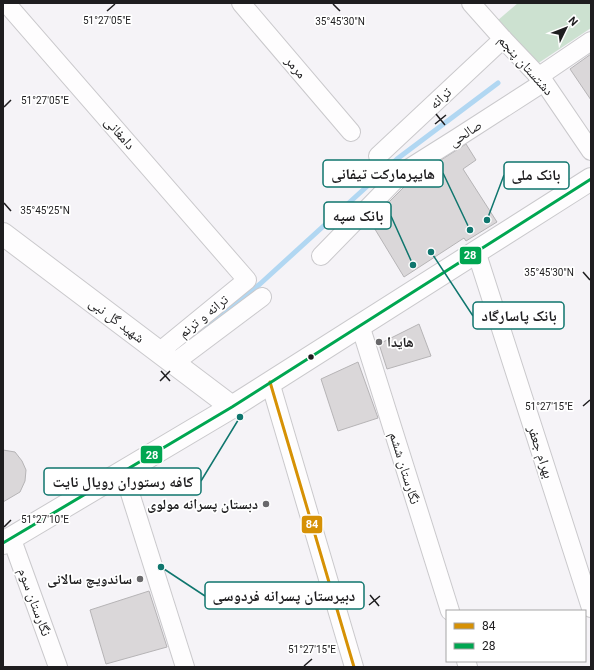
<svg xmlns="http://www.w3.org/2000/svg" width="594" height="670" font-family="Roboto,'Noto Naskh Arabic',sans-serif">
<rect width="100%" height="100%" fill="#f5f3f7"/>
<path fill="#cce1d0" d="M518 3H591V28L537 64 497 21Z"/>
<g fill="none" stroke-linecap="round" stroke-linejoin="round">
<path stroke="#b1d7f2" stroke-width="5" d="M180 348 260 284 397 159 498 83"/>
</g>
<g fill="#dad7d9" stroke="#b6b4b6">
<path d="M591 54V100L570 69Z"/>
<path d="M466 144 476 160 463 169 497 222 466 241 464 238 404 277 370 221 413 178Z"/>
<path d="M419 324 431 356 387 369 379 344Z"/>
<path d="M358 362 378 418 338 431 321 379Z"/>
<path d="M3 450 15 452 22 461 26 470 25 481 20 492 3 502Z"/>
<path d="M149 591 167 647 106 664 90 610Z"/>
</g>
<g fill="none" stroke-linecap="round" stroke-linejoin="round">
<defs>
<g id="minor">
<path d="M6 3 247 280 159 352"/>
<path d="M241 3 351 132"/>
<path d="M471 3 503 39 544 82 591 151"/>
<path d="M538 77 591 41"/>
<path d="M378 156 503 39"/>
<path d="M476 251 591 608"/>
<path d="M321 256 403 172 457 138 544 82"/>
<path d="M360 325 450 611"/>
<path d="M174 363 262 297"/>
<path d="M270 382 354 667"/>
<path d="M123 471 185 667"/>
<path d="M11 537 58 667"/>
<path d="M466 661 468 667"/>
</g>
<g id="major">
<path d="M3 234 232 407"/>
<path d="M3 543 232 407 591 179"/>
</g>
</defs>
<use href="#minor" stroke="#cac9cc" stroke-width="20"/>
<use href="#major" stroke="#cac9cc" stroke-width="24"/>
<use href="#minor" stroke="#fefdfe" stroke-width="18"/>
<use href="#major" stroke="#fefdfe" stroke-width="22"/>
<defs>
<path id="bus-1" d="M270 382 354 667"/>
<path id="bus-2" d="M3 543 232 407 591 179"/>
</defs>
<use href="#bus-1" stroke="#fff" stroke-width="6"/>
<use href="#bus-2" stroke="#fff" stroke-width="6"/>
<use href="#bus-1" stroke="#d69105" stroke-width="3"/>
<use href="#bus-2" stroke="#00a651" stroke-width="3"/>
</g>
<path fill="none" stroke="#1e1d1f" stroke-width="1.5" d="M333 4 340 11M107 11 115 4M4 107 11 100M436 114 445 125M435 124 446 115M4 203 11 211M583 272 590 280M161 371 170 381M160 381 170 371M583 406 590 400M4 527 11 520M370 595 379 606M369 605 380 596M304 666 312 659"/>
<g fill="#69686b" stroke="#fff" stroke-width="1.5">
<circle cx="379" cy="342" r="4"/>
<circle cx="266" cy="504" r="4"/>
<circle cx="140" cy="579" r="4"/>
</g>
<circle fill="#1e1d1f" stroke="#fff" stroke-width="1.5" cx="311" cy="357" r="3.5"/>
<g text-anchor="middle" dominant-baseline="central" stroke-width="3.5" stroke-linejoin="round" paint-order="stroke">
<g font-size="14" fill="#1e1d1f" stroke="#fff">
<text transform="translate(526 65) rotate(48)">دشتستان پنجم</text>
<text transform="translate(296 67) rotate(50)">مرمر</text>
<text transform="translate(440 98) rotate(-43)">ترانه</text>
<text transform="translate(120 133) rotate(49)">دامغانی</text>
<text transform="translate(465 133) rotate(-33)">صالحی</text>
<text transform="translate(203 316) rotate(-39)">ترانه و ترنم</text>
<text transform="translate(117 320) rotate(37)">شهید گل نبی</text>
<text transform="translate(541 452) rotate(72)">بهرام جعفر</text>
<text transform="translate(405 468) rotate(73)">نگارستان ششم</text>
<text transform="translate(35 602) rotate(70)">نگارستان سوم</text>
</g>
<g font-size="14" font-weight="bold" fill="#1e1d1f" stroke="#fff" text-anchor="end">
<text x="387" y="342" text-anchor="start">هایدا</text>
<text x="258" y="504">دبستان پسرانه مولوی</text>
<text x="132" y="579">ساندویچ سالانی</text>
</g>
</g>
<g font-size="10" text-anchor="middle" fill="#1e1d1f" stroke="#fff" stroke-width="3.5" stroke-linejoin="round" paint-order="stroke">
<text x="107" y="24">51°27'05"E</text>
<text x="340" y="25">35°45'30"N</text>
<text x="45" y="104">51°27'05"E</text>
<text x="45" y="214">35°45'25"N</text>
<text x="549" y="276">35°45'30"N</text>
<text x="549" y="410">51°27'15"E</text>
<text x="45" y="523">51°27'10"E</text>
<text x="312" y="653">51°27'15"E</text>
</g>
<path fill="none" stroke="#0f766e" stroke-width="1.5" d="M470 230L443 173M487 220L504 175M413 265L391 216M431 252L473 316M240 417L201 481M161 567L205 596"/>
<g fill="#0f766e" stroke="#fff" stroke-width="1.5">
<circle cx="470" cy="230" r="4"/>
<circle cx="487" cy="220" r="4"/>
<circle cx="413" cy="265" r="4"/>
<circle cx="431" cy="252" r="4"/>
<circle cx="240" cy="417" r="4"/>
<circle cx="161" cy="567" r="4"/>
</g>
<g fill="#fff" stroke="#0f766e" stroke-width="1.5">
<rect x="323" y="160" width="120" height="27" rx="4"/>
<rect x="504" y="162" width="65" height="27" rx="4"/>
<rect x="324" y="202" width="67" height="27" rx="4"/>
<rect x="473" y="302" width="91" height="27" rx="4"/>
<rect x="44" y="468" width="157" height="27" rx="4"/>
<rect x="205" y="582" width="159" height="27" rx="4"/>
</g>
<g font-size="15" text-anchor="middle" font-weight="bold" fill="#1e1d1f">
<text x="383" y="179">هایپرمارکت تیفانی</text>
<text x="536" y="180">بانک ملی</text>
<text x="358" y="221">بانک سپه</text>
<text x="519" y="321">بانک پاسارگاد</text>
<text x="123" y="487">کافه رستوران رویال نایت</text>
<text x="284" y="601">دبیرستان پسرانه فردوسی</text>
</g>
<g stroke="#fff" stroke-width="1.5">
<rect x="459" y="246" width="23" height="19" rx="4" fill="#00a651"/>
<rect x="140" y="445" width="23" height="19" rx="4" fill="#00a651"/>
<rect x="301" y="515" width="22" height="19" rx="4" fill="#d69105"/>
</g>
<g font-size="11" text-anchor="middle" font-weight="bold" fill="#fff">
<text x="470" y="259">28</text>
<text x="152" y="459">28</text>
<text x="312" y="528">84</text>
</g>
<rect width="594" height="670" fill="none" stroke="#1e1d1f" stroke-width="8"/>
<rect x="446" y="610" width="140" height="52" fill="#ffffff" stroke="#a5a5a5"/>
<rect x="454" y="623" width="20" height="6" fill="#d69105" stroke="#a5a5a5"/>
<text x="482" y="630" font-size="12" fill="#1e1d1f">84</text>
<rect x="454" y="643" width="20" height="6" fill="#00a651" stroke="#a5a5a5"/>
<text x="482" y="650" font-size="12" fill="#1e1d1f">28</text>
<g transform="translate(566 28) rotate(47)" stroke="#ffffff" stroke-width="3" paint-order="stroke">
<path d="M0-3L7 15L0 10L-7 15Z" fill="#1e1d1f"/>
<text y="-6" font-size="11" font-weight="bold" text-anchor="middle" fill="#1e1d1f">N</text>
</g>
</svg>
